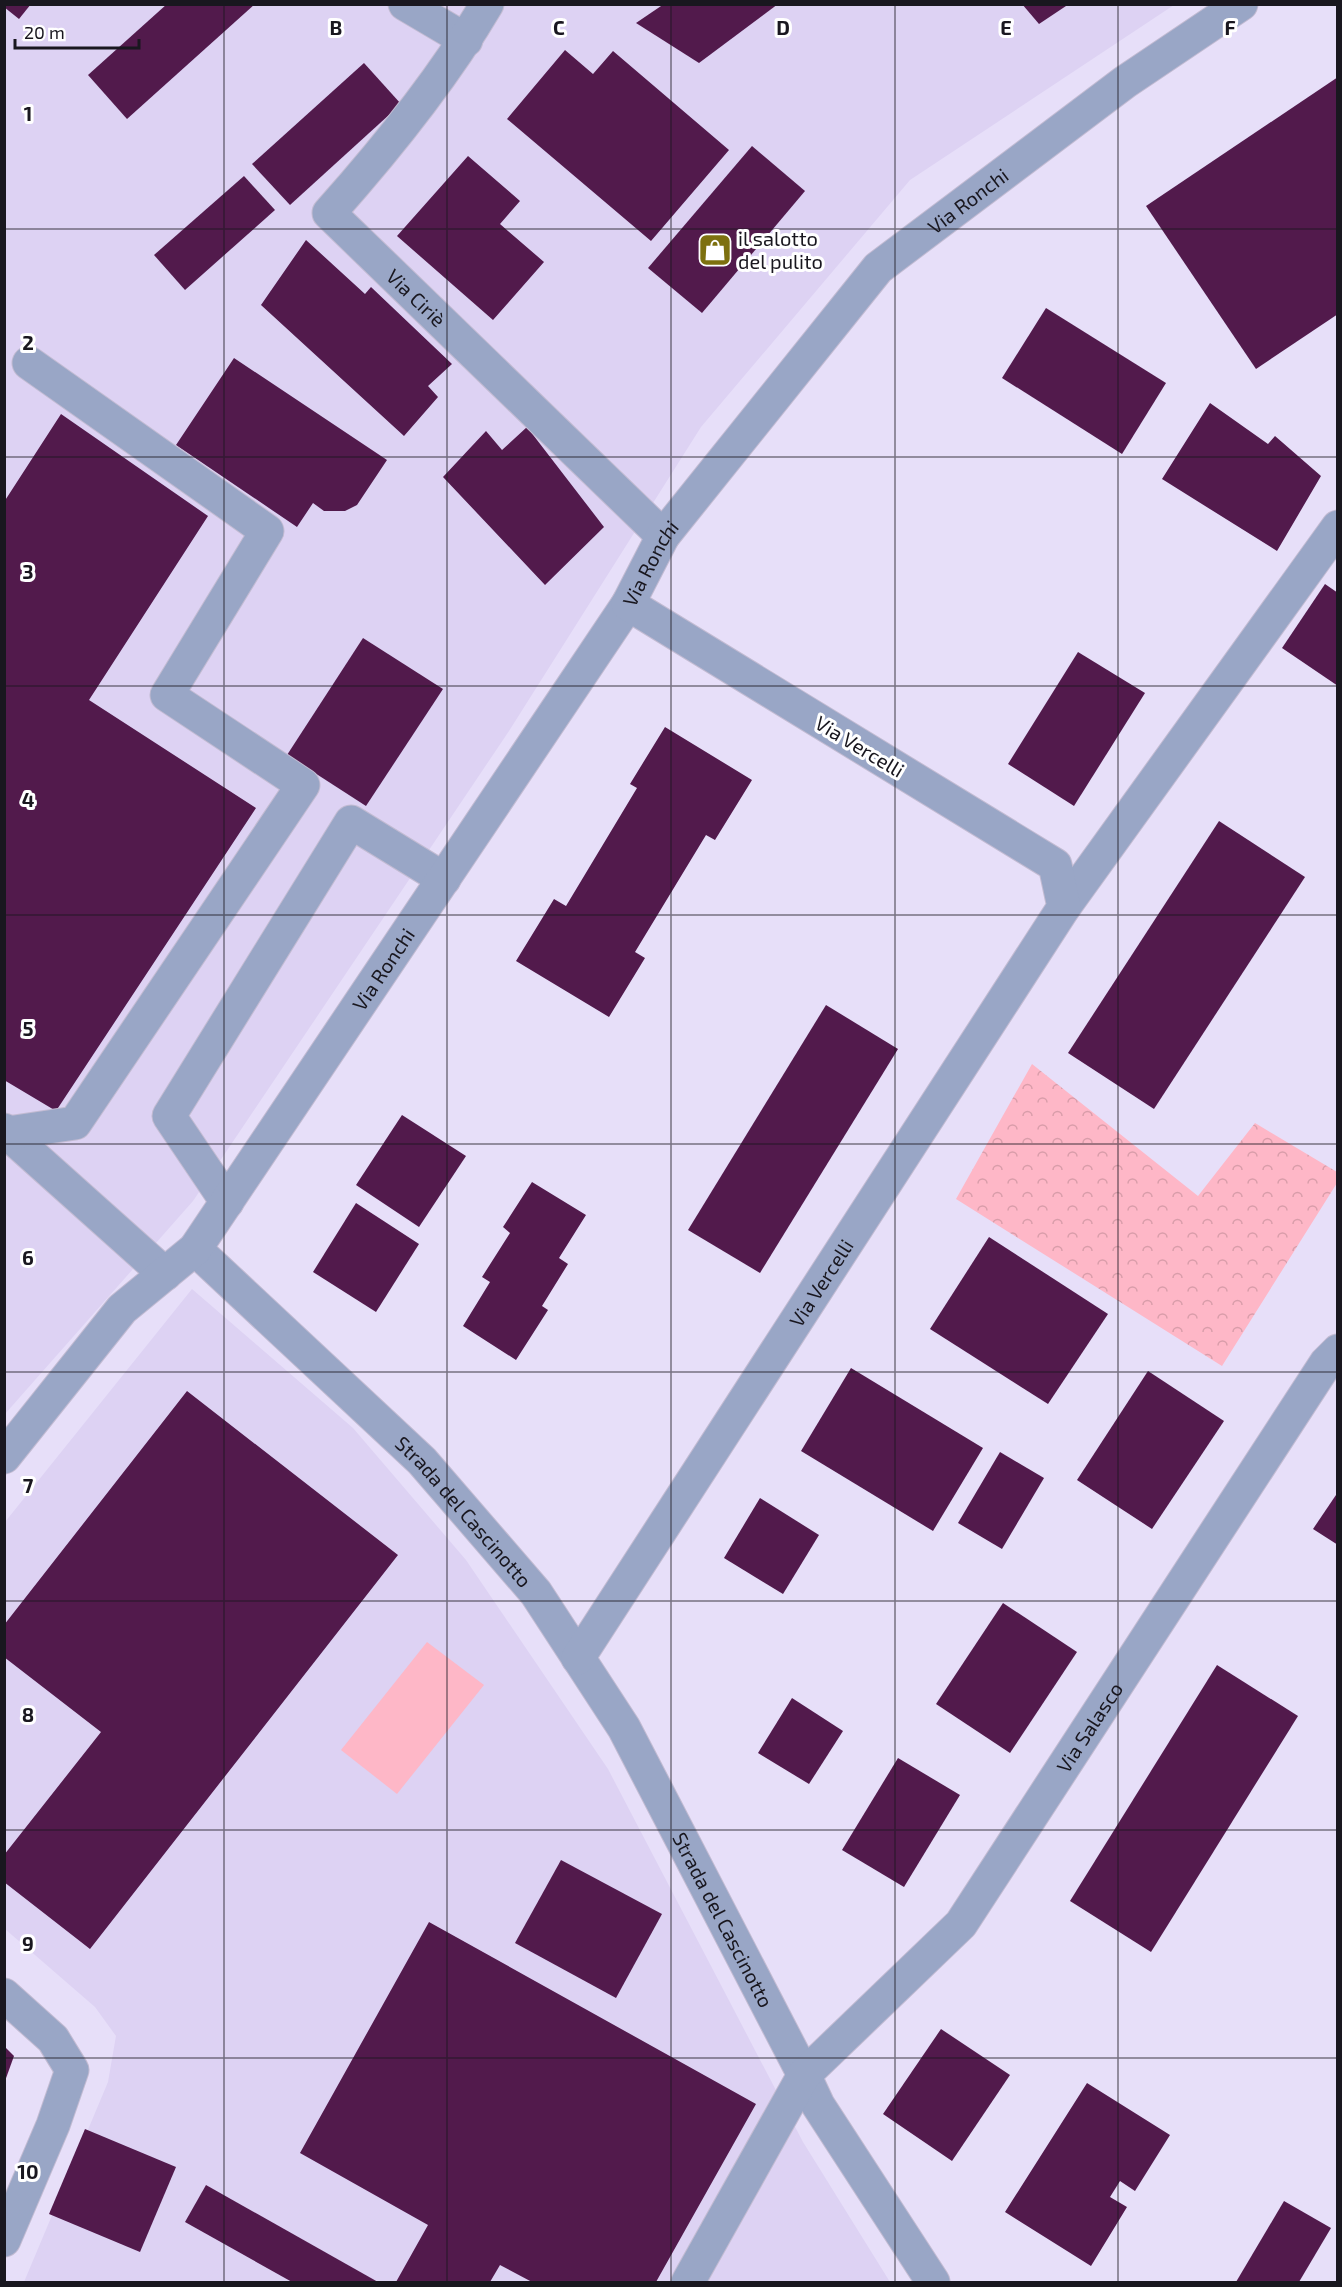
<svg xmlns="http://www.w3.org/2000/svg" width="1342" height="2287" font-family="'Exo 2',sans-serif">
<defs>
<pattern id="park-crowns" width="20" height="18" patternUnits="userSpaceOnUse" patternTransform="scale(1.5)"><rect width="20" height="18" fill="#feb7c7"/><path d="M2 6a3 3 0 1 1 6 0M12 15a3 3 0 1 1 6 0" fill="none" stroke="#d99daa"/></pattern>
</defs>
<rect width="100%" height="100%" fill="#e7dff9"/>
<g fill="#ddd2f3">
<path d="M5 5H1174L910 180 701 427 509 731 193 1201 5 1414Z"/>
<path d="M192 1289 353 1428 466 1560 608 1769 803 2142 890 2282H24L108 2082 116 2036 95 2007 5 1929V1522Z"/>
</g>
<path fill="url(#park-crowns)" d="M1032 1064 1198 1196 1255 1123 1337 1172V1183L1222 1366 956 1199Z"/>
<path fill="#feb7c7" d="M427 1642 484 1685 397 1794 341 1750Z"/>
<g fill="#521a4c">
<path d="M4 4H31L19 19 4 7Z"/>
<path d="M167 4H255L127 119 88 75Z"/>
<path d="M664 4H778L699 63 636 23Z"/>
<path d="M1022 4H1069L1039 24Z"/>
<path d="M565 50 593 74 613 51 729 150 651 241 507 119Z"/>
<path d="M364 63 401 104 290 205 252 164Z"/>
<path d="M1338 77V314L1256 369 1146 206Z"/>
<path d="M752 146 805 191 702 313 648 268Z"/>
<path d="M468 156 520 201 500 224 544 262 493 320 397 236Z"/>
<path d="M244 176 275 210 185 290 154 255Z"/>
<path d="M306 240 365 294 371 287 452 364 428 386 438 397 404 436 261 305Z"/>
<path d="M1046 308 1166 383 1122 454 1002 378Z"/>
<path d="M234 358 387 460 357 505 345 511H324L313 503 297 527 176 445Z"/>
<path d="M1210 403 1268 444 1275 436 1321 476 1277 551 1162 479Z"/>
<path d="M61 414 208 516 89 700 256 808 56 1111 4 1080V502Z"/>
<path d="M527 427 604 527 545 585 443 477 486 431 502 450Z"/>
<path d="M1325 584 1338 593V686L1282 648Z"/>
<path d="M363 638 443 689 366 806 287 755Z"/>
<path d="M1078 652 1145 693 1074 806 1008 764Z"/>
<path d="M665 727 752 780 715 840 706 835 635 952 645 958 609 1017 516 961 554 899 566 906 637 788 630 784Z"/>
<path d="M1219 821 1305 877 1154 1109 1068 1053Z"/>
<path d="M826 1005 898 1049 760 1273 688 1230Z"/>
<path d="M402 1115 466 1156 419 1227 356 1185Z"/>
<path d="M532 1182 586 1215 559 1258 568 1264 542 1306 548 1310 516 1360 463 1326 490 1282 482 1277 510 1233 503 1227Z"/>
<path d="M356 1203 419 1244 376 1312 313 1272Z"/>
<path d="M989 1237 1108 1314 1048 1404 930 1329Z"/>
<path d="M851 1368 983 1448 933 1531 801 1451Z"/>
<path d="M1148 1371 1224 1421 1152 1529 1077 1480Z"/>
<path d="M187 1391 398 1555 90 1949 4 1882V1855L101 1732 4 1657V1625Z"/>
<path d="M1000 1452 1044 1478 1002 1549 958 1523Z"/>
<path d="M1338 1492V1545L1313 1529Z"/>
<path d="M760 1498 819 1535 783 1594 724 1558Z"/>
<path d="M1003 1603 1077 1652 1010 1753 936 1704Z"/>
<path d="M1217 1665 1298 1716 1151 1952 1070 1901Z"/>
<path d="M792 1698 843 1731 809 1784 758 1753Z"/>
<path d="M898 1758 960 1795 904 1887 842 1850Z"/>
<path d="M561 1860 662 1914 616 1998 515 1943Z"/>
<path d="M429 1922 756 2104 656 2282H532L500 2265 490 2282H396L428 2225 300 2153Z"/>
<path d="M941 2029 1010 2075 952 2161 883 2114Z"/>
<path d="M4 2046 14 2056 5 2081H4Z"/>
<path d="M1087 2083 1170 2135 1135 2191 1120 2181 1110 2197 1127 2207 1091 2266 1005 2212Z"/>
<path d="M85 2129 176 2167 140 2252 49 2214Z"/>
<path d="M206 2185 378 2282H292L185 2222Z"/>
<path d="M1284 2201 1331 2228 1299 2282H1236Z"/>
</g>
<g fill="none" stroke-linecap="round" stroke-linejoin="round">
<defs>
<g id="minor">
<path d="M405 4 466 40"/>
<path id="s1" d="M487 4C443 79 387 148 329 213L663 536"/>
<path d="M1064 907 1338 527"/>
<path d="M4 1130 165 1274"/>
<path d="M8 1133 75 1123 303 785 167 695 267 531 29 363"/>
<path d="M227 1202 169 1116 351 822 444 879"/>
<path id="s2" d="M195 1249 422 1461 536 1593 624 1728 804 2075 818 2105 933 2282"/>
<path id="s3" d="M4 1457 122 1309 195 1249 628 604 663 536 878 268 1125 82 1241 4"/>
<path id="s4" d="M578 1658 1064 907 1055 865 628 604"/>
<path d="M4 1995 53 2039 72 2070 53 2125 4 2240"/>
<path id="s5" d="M688 2282 804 2075 961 1924 1326 1363 1338 1351"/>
</g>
</defs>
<use href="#minor" stroke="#c2bbd2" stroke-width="35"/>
<use href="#minor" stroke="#99a6c6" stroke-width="33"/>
</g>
<path fill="none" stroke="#19171f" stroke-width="1.5" stroke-opacity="0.55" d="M224 4V2282M447 4V2282M671 4V2282M895 4V2282M1118 4V2282M4 229H1338M4 457H1338M4 686H1338M4 915H1338M4 1144H1338M4 1372H1338M4 1601H1338M4 1830H1338M4 2058H1338"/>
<defs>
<symbol id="shop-square" viewBox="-11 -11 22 22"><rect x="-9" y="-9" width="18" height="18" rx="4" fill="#7d700f" stroke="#fff"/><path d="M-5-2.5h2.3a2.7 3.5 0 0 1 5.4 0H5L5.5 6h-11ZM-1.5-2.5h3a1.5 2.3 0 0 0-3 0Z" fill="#fff"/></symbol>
</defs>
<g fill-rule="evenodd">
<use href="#shop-square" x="696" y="231" width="38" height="38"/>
</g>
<g text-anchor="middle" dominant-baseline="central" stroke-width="6" stroke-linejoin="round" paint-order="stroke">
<g font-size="20" fill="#19171f" stroke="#fff">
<text stroke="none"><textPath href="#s3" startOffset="1593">Via Ronchi</textPath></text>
<text stroke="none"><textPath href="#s1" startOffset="384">Via Ciriè</textPath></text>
<text stroke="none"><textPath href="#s3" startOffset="1107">Via Ronchi</textPath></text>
<text transform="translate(860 746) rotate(31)">Via Vercelli</text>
<text stroke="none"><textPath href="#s3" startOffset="621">Via Ronchi</textPath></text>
<text stroke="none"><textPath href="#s4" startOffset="447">Via Vercelli</textPath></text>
<text stroke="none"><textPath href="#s2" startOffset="376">Strada del Cascinotto</textPath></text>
<text stroke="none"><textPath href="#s5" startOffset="690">Via Salasco</textPath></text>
<text stroke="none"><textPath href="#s2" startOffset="862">Strada del Cascinotto</textPath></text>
</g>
<g font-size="20" fill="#19171f" stroke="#fff" text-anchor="start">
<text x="738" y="238">il salotto<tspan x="738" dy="23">del pulito</tspan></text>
</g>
</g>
<g font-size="20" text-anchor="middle" font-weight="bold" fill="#19171f" stroke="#fff" stroke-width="6" stroke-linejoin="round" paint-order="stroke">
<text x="336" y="35">B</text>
<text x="559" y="35">C</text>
<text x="783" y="35">D</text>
<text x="1006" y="35">E</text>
<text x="1230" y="35">F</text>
<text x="28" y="121">1</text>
<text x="28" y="350">2</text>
<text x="28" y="579">3</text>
<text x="28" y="807">4</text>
<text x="28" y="1036">5</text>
<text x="28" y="1265">6</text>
<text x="28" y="1493">7</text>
<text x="28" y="1722">8</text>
<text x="28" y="1951">9</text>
<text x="28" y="2179">10</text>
</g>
<rect width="1342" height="2287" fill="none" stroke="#19171f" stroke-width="12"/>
<path d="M15 39v9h124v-9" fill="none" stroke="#19171f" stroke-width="3"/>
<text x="24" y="39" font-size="18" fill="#19171f" stroke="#ffffff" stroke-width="4.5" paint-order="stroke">20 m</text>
</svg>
